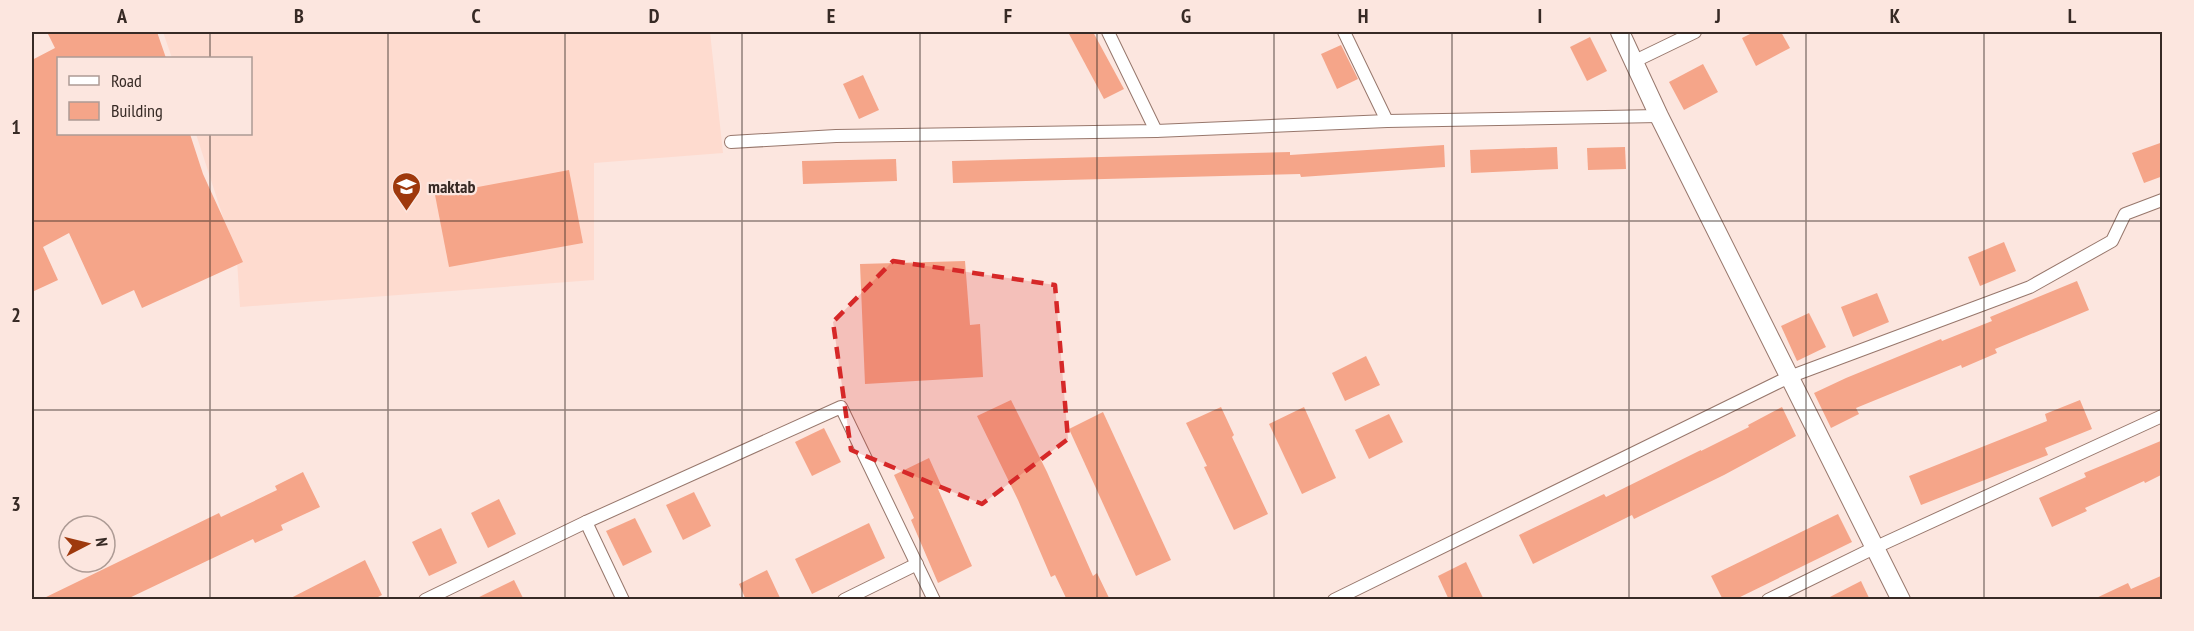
<svg xmlns="http://www.w3.org/2000/svg" width="2194" height="631" font-family="'PT Sans Narrow',sans-serif">
<rect width="100%" height="100%" fill="#fce6df"/>
<path fill="#fedbcf" d="M163 32H710L723 153 594 163V280L240 307 237 260 196 134H250V58H172Z"/>
<g fill="#f5a589">
<path d="M47 32H157L166 58H58V134H190L203 174 243 262 142 308 134 290 102 305 69 233 43 247 58 280 32 292V60L55 48Z"/>
<path d="M1068 32H1093L1124 89 1104 99Z"/>
<path d="M1754 32H1781L1790 48 1756 66 1742 38Z"/>
<path d="M1590 37 1607 71 1587 81 1570 47Z"/>
<path d="M1341 45 1358 79 1337 89 1321 54Z"/>
<path d="M1703 64 1718 92 1684 110 1669 82Z"/>
<path d="M863 75 879 110 859 119 843 84Z"/>
<path d="M2163 142V176L2144 183 2132 153Z"/>
<path d="M1444 145 1445 167 1301 177 1300 174 953 183 952 161 1290 152V155Z"/>
<path d="M1557 147 1558 169 1471 173 1470 150Z"/>
<path d="M1625 147 1626 169 1588 170 1587 148Z"/>
<path d="M896 159 897 181 803 184 802 161Z"/>
<path d="M569 170 583 243 449 267 435 195Z"/>
<path d="M2004 242 2016 271 1980 286 1968 257Z"/>
<path d="M965 261 970 325 980 324 983 377 865 384 860 264Z"/>
<path d="M2077 281 2089 310 1995 349 1997 353 1962 368 1961 365 1856 408 1859 414 1831 428 1814 393 1846 378 1941 339 1942 341 1992 321 1990 317Z"/>
<path d="M1877 293 1889 322 1853 337 1841 307Z"/>
<path d="M1809 313 1826 347 1797 361 1781 326Z"/>
<path d="M1366 356 1380 385 1345 401 1332 373Z"/>
<path d="M1011 400 1047 472 1093 576 1097 573 1110 600H1067L1055 575 1051 577 1018 500 977 416Z"/>
<path d="M2080 400 2092 429 2045 448 2048 455 1921 505 1909 476 2047 421 2045 414Z"/>
<path d="M1221 407 1234 435 1232 437 1268 514 1234 530 1204 467 1207 466 1186 423Z"/>
<path d="M1304 407 1336 478 1302 494 1269 424Z"/>
<path d="M1782 407 1796 436 1724 475 1634 519 1632 515 1533 564 1519 535 1604 494 1606 497 1701 450V451L1749 427 1748 425Z"/>
<path d="M1103 412 1171 560 1136 576 1069 429Z"/>
<path d="M1389 414 1403 442 1369 459 1355 430Z"/>
<path d="M824 428 841 462 812 476 795 442Z"/>
<path d="M2163 440V474L2145 483 2144 481 2085 508 2087 511 2052 527 2039 498 2086 477 2084 473Z"/>
<path d="M929 458 942 487 938 489 972 566 938 583 911 520 914 518 894 475Z"/>
<path d="M303 472 320 507 281 525 283 530 255 543 253 539 125 600H40L219 513 221 517 277 490 275 486Z"/>
<path d="M694 492 711 526 683 540 666 505Z"/>
<path d="M499 499 516 534 488 548 471 513Z"/>
<path d="M1838 514 1852 542 1734 600H1723L1711 576Z"/>
<path d="M635 518 652 552 623 566 606 531Z"/>
<path d="M869 523 885 558 812 594 795 559Z"/>
<path d="M441 528 457 563 429 576 412 542Z"/>
<path d="M365 560 382 595 372 600H287Z"/>
<path d="M1466 562 1484 600H1449L1438 576Z"/>
<path d="M767 570 781 600H746L739 584Z"/>
<path d="M2163 575V600H2092L2128 583 2131 589Z"/>
<path d="M514 580 524 600H473Z"/>
<path d="M1861 581 1870 600H1824Z"/>
</g>
<g fill="none" stroke-linecap="round" stroke-linejoin="round">
<defs>
<g id="street">
<path d="M1108 32 1156 131"/>
<path d="M1344 32 1387 121"/>
<path d="M1635 61 1695 32"/>
<path d="M731 142 836 136 1156 131 1387 121 1659 116"/>
<path d="M586 522 623 600"/>
<path d="M425 600 586 522 841 407 934 600"/>
<path d="M844 600 917 564"/>
<path d="M1334 600 1789 377 2030 287 2112 241 2125 214 2162 200"/>
<path d="M1768 600 1874 548 2162 416"/>
</g>
<path id="secondary" d="M1620 32 1659 116 1901 600"/>
</defs>
<use href="#street" stroke="#97776c" stroke-width="14"/>
<use href="#secondary" stroke="#97776c" stroke-width="20"/>
<use href="#street" stroke="#fff" stroke-width="12"/>
<use href="#secondary" stroke="#fff" stroke-width="18"/>
</g>
<path fill="#d62828" fill-opacity="0.2" stroke="#d62828" stroke-width="4.5" stroke-dasharray="12 8" stroke-linejoin="round" d="M893 261 1055 285 1068 439 982 504 851 450 833 322Z"/>
<path fill="none" stroke="#372a25" stroke-width="1.5" stroke-opacity="0.55" d="M210 32V58M388 32V600M565 32V600M742 32V600M920 32V600M1097 32V600M1274 32V600M1452 32V600M1629 32V600M1806 32V600M1984 32V600M210 134V600M32 221H2162M32 410H2162"/>
<defs>
<symbol id="school-pin" viewBox="-11 -11 22 30"><path d="M0 17L-7.5 6A9.5 9.5 0 1 1 7.5 6Z" fill="#9e390d" stroke="#fce6df"/><path d="M0-5L7-2L0 1L-7-2ZM-4 1L0 2.5L4 1V4Q0 6-4 4Z" fill="#fff"/></symbol>
</defs>
<g fill-rule="evenodd">
<use href="#school-pin" x="390" y="170" width="33" height="45"/>
</g>
<g text-anchor="middle" dominant-baseline="central" stroke-width="4.5" stroke-linejoin="round" paint-order="stroke">
<g font-size="18" font-weight="bold" fill="#372a25" stroke="#fce6df" text-anchor="start">
<text x="428" y="186">maktab</text>
</g>
</g>
<rect width="2194" height="631" fill="none" stroke="#fce6df" stroke-width="66"/>
<rect x="57" y="57" width="195" height="78" fill="#fce6df" stroke="#ad9b95" stroke-width="1.5"/>
<rect x="69" y="76" width="30" height="9" fill="#ffffff" stroke="#ad9b95" stroke-width="1.5"/>
<text x="111" y="87" font-size="18" fill="#372a25">Road</text>
<rect x="69" y="102" width="30" height="18" fill="#f5a589" stroke="#ad9b95" stroke-width="1.5"/>
<text x="111" y="117" font-size="18" fill="#372a25">Building</text>
<g transform="translate(87 544) rotate(83)"><circle r="28" fill="#fce6df" stroke="#ad9b95" stroke-width="1.5"/>
<path d="M0-4.5L10 22L0 15L-10 22Z" fill="#9e390d"/>
<text y="-9" font-size="16" font-weight="bold" text-anchor="middle" fill="#372a25">N</text>
</g>
<rect x="33" y="33" width="2128" height="565" fill="none" stroke="#372a25" stroke-width="2"/>
<g font-size="20" text-anchor="middle" font-weight="bold" fill="#372a25">
<text x="122" y="23">A</text>
<text x="299" y="23">B</text>
<text x="476" y="23">C</text>
<text x="654" y="23">D</text>
<text x="831" y="23">E</text>
<text x="1008" y="23">F</text>
<text x="1186" y="23">G</text>
<text x="1363" y="23">H</text>
<text x="1540" y="23">I</text>
<text x="1718" y="23">J</text>
<text x="1895" y="23">K</text>
<text x="2072" y="23">L</text>
<text x="16" y="134">1</text>
<text x="16" y="322">2</text>
<text x="16" y="511">3</text>
</g>
</svg>
